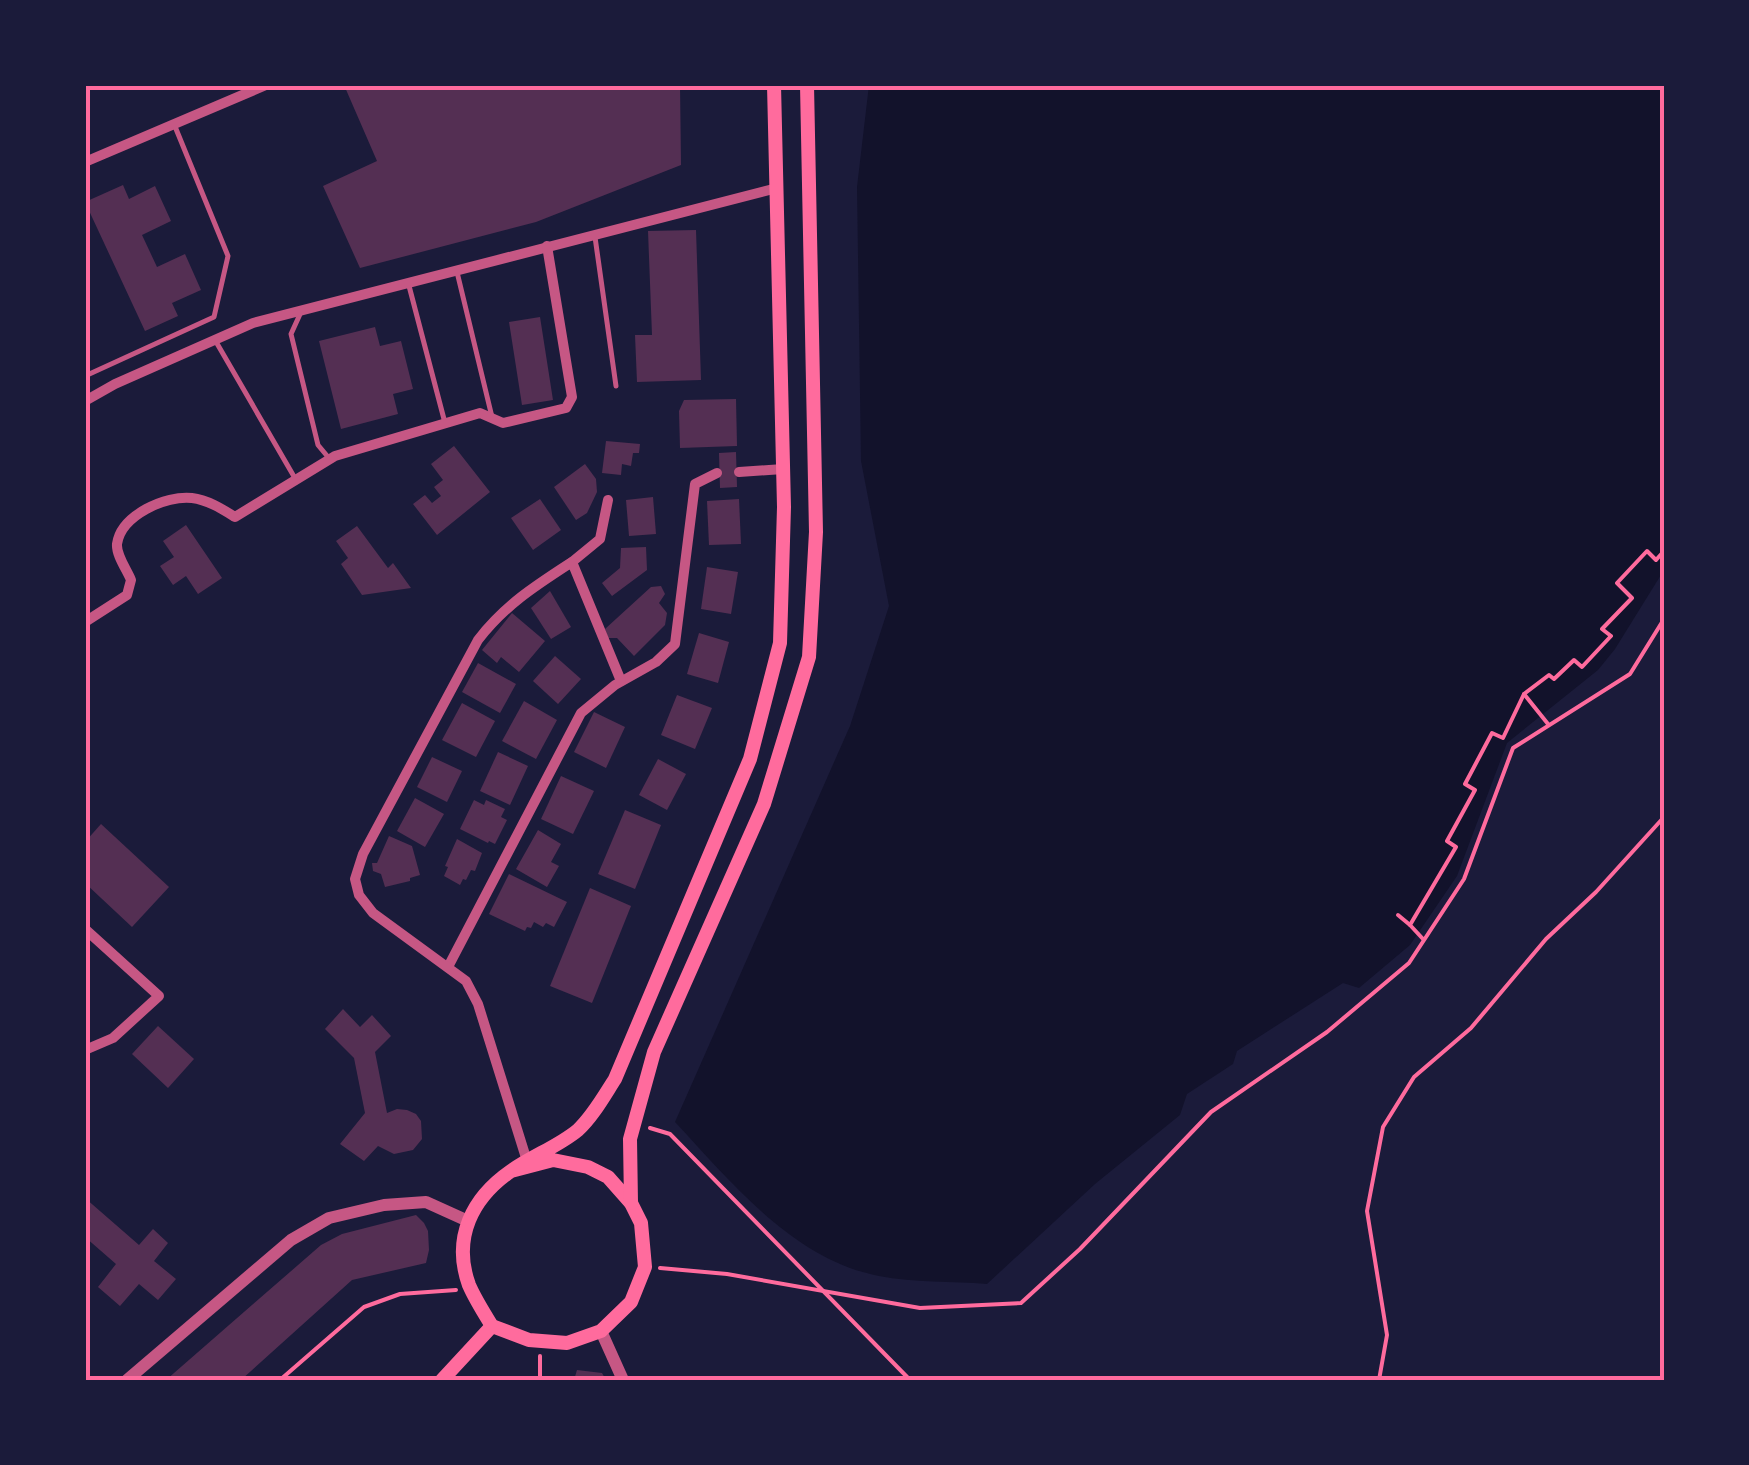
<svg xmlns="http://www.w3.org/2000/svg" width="1749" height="1465" font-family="'Times New Roman',serif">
<rect width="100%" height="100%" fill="#1b1b3a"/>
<path fill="#12122b" d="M869 85H1664V570L1615 649 1598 670 1507 743 1457 876 1410 945 1359 988 1343 983 1237 1051 1233 1064 1187 1094 1180 1115 1095 1184 987 1284C952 1281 914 1283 879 1276 793 1259 732 1183 675 1122L850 726 889 606 861 461 857 187Z"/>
<g fill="#542f53">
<path d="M344 85H680L681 165 536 222 360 268 323 186 377 161Z"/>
<path d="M123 185 129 199 155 186 171 221 142 235 157 267 185 254 201 290 172 303 178 316 145 331 85 202Z"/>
<path d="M696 230 701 380 637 382 635 335H652L648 231Z"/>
<path d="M540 317 553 400 522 405 509 322Z"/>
<path d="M375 327 380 346 401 341 413 389 393 394 398 414 341 429 319 341Z"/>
<path d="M736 399 737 446 680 448 679 411 684 400Z"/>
<path d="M606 441 640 444 639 453H633L631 466 622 464 621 475 602 473Z"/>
<path d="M454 446 490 492 437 535 413 504 425 495 432 503 441 496 434 487 443 480 431 464Z"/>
<path d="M736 452 737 487 720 488 719 453Z"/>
<path d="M585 464 596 479 597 492 587 513 576 520 554 487Z"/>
<path d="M653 497 656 534 629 536 626 500Z"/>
<path d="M540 499 561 530 533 550 511 518Z"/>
<path d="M739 499 741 544 709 545 707 501Z"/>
<path d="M186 525 222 578 198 594 186 576 173 585 160 566 174 557 163 541Z"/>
<path d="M357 526 388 568 393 563 411 588 362 595 341 564 348 558 336 541Z"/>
<path d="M646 547 647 570 612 596 602 583 620 568 621 548Z"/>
<path d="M707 567 738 572 731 614 701 609Z"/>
<path d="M661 586 665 594 659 603 667 613 665 625 634 656 617 638H608L605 629 651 587Z"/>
<path d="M550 591 571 627 551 639 531 608Z"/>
<path d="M512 613 545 641 519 672 501 657 497 663 482 650Z"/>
<path d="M699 633 729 642 718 683 687 674Z"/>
<path d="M555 656 581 679 558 704 533 681Z"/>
<path d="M478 663 516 684 500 713 462 692Z"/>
<path d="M677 695 712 708 695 749 661 735Z"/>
<path d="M524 701 557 720 536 759 502 741Z"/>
<path d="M462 703 495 721 476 757 442 740Z"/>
<path d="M594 712 625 727 606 768 574 752Z"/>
<path d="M498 752 528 766 510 805 480 791Z"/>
<path d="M432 757 462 771 447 802 417 787Z"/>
<path d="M658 759 686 774 667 810 639 795Z"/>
<path d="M561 776 594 791 573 834 541 819Z"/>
<path d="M415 798 444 814 425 847 397 831Z"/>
<path d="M474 800 484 805 486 800 505 809 501 817 507 820 495 844 489 841 488 843 460 829Z"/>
<path d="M625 810 661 825 635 889 598 874Z"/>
<path d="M101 824 169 887 132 927 85 883V842Z"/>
<path d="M538 830 561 844 551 862 559 866 547 887 516 869Z"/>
<path d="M389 836 412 846 420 875 410 878V881L385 887 381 874 373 871 372 863H377Z"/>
<path d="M457 839 482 853 475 871 471 870 466 880 463 879 460 885 444 876 448 867 445 866Z"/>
<path d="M509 874 567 902 554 927 546 923 543 927 534 922 531 928 527 927 525 931 489 914Z"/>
<path d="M590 888 631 906 592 1003 550 986Z"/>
<path d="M343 1009 360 1027 372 1015 391 1036 375 1052 387 1113 397 1109 407 1110 416 1114 421 1121 422 1139 413 1150 394 1154 378 1146 364 1161 340 1144 365 1113 354 1058 325 1029Z"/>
<path d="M158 1026 194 1059 168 1088 132 1054Z"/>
<path d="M85 1198 139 1245 153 1229 168 1243 154 1261 176 1279 158 1300 139 1284 120 1306 98 1287 116 1264 85 1237Z"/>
<path d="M416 1215 424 1223 428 1231 429 1250 426 1263 352 1280 241 1380H166L321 1245 342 1234Z"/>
<path d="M577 1370 602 1373 606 1380H574Z"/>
</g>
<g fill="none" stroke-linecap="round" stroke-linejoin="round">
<g stroke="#ff6b9d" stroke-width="4">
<path d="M1524 694 1548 724"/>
<path d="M1398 915 1410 925"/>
<path d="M1423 939 1410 925 1456 847 1447 841 1475 790 1465 784 1492 733 1503 738 1524 694 1549 675 1554 679 1574 660 1582 667 1611 636 1602 629 1632 598 1617 583 1647 551 1656 560 1664 551"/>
<path d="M650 1128 670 1134 910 1380"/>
<path d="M660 1268 727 1274 920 1308 1021 1303 1080 1249 1211 1112 1327 1032 1409 963 1464 879 1513 748 1630 674 1664 619"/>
<path d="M280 1380 364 1307 400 1294 456 1290"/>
<path d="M540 1380V1356"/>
<path d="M1379 1380 1387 1335 1367 1211 1383 1127 1414 1077 1471 1028 1546 939 1596 892 1664 817"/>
</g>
<g stroke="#c65784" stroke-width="5">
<path d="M595 237 616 386"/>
<path d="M457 272 492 417"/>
<path d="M408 282 445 423"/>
<path d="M301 312 291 334 318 445 328 457"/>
<path d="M215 340 296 480"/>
<path d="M85 376 214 317 228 256 174 124"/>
</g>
<g stroke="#c65784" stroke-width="10">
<path d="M85 162 266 85"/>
<path d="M85 401 115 384 253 323 777 188"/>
<path d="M739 472 783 469"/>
<path d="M572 562 600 539 608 500"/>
<path d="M85 622 127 595 131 580C127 570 116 555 117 544 121 515 166 495 192 498 208 500 222 509 235 517L335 456 480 413 503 423 566 408 572 397 547 246"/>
<path d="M85 929 159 996 113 1038 85 1050"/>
<path d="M448 967 581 713 615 685 656 662 675 644 695 484 717 473"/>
<path d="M527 1161 478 1004 466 981 373 913 359 895 355 879 363 854 478 640C505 605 535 586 572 562L621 681"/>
</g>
<g stroke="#c65784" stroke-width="12">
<path d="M601 1331 623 1380"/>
<path d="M127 1380 291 1240 329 1218 384 1205 426 1202 468 1221"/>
</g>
<g stroke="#ff6b9d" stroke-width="14">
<path d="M511 1171 553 1160 588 1167 608 1177 631 1203 641 1223 645 1267 631 1302 601 1331 567 1343 529 1340 492 1326C484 1313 475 1299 469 1285 452 1238 472 1198 511 1171 532 1156 559 1146 578 1130 593 1116 604 1096 615 1079L750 759 780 643 784 507 774 85"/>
<path d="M631 1203 630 1139 654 1052 764 804 809 657 816 532 807 85"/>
<path d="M442 1380 492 1326"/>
</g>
</g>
<rect width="1749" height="1465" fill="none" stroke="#1b1b3a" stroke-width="175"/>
<rect x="88" y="88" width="1574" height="1290" fill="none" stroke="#ff6b9d" stroke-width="4"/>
</svg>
